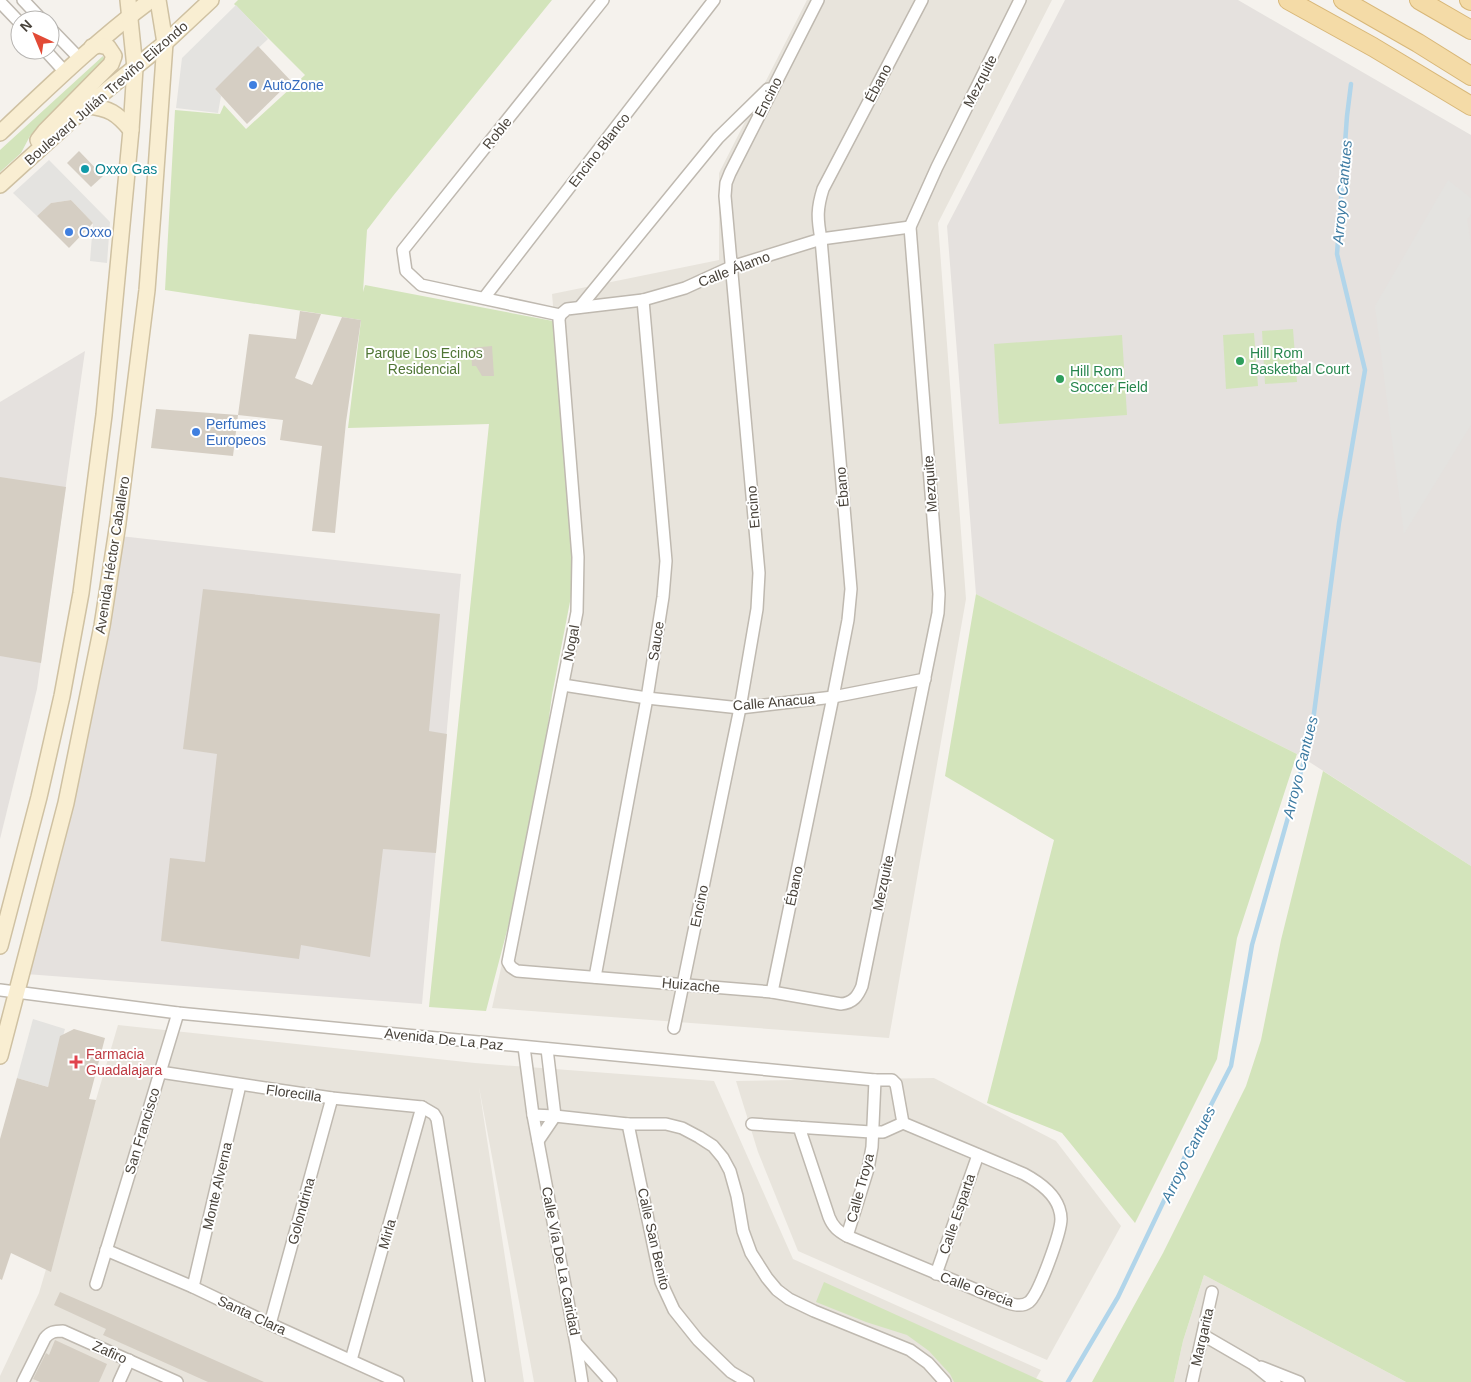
<svg xmlns="http://www.w3.org/2000/svg" width="1471" height="1382" font-family="Helvetica,sans-serif">
<rect width="100%" height="100%" fill="#f5f2ed"/>
<g fill="#e8e4dc">
<path d="M807 0H1052L938 223 966 599 889 1038 492 1008 581 615 552 294 719 260V173Z"/>
<path d="M118 1025 475 1063 714 1081 793 1259 1041 1370 1034 1382H534L479 1087 524 1382H0V1376L39 1293Z"/>
<path d="M934 1078 1056 1141 1121 1226 1047 1360 798 1251 758 1152 736 1081Z"/>
<path d="M1204 1275 1406 1382H1174L1183 1341Z"/>
</g>
<g fill="#e5e1de">
<path d="M1065 0H1238L1471 135V866L1297 754 976 594 947 226Z"/>
<path d="M85 351 37 689 0 839V402Z"/>
<path d="M120 536 461 574 422 1004 26 974Z"/>
</g>
<g fill="#d3e4bb">
<path d="M238 0H552L393 196 367 230 363 292 365 285 553 321 574 581 552 695 543 762 519 885 486 1011 429 1007 489 424 348 428 361 320 165 290 175 110 220 114 224 105 246 129 305 75 234 4Z"/>
<path d="M103 56 106 62 30 136 21 153 0 172V150Z"/>
<path d="M1293 329 1297 382 1265 384 1262 331Z"/>
<path d="M1254 333 1258 386 1226 389 1223 335Z"/>
<path d="M1122 335 1127 415 999 424 994 344Z"/>
<path d="M976 594 1297 754 1237 938 1217 1059 1135 1223 1062 1133 987 1103 1054 840 945 776Z"/>
<path d="M1323 771 1471 866V1382H1406L1204 1275 1183 1341 1174 1382H1092L1163 1253 1246 1086 1261 1040 1281 940Z"/>
<path d="M824 1282 1044 1382H954L950 1374 929 1351 907 1335 866 1322 816 1302Z"/>
</g>
<g fill="#e4e3e0">
<path d="M236 5 268 39 215 89 221 96 218 113 176 108 182 58Z"/>
<path d="M49 160 110 222 107 263 90 261 93 223 71 200 51 203 37 216 13 193Z"/>
<path d="M1448 180 1471 198V214L1467 220 1471 245V425L1404 534 1375 306Z"/>
<path d="M33 1019 65 1029 48 1087 17 1078Z"/>
</g>
<g fill="none" stroke-linecap="round" stroke-linejoin="round">
<path stroke="#b1d5ea" stroke-width="4.5" d="M1068 1382 1118 1297 1191 1144 1231 1066 1252 945 1311 736 1339 523 1365 370 1337 254 1347 116 1351 84"/>
</g>
<g fill="#d5cec3">
<path d="M258 46 291 81 247 124 215 89Z"/>
<path d="M79 151 103 176 91 187 67 163Z"/>
<path d="M71 200 93 223 69 248 37 216 51 203Z"/>
<path d="M300 311 321 314 295 378 312 385 342 317 361 320 346 422 335 533 312 531 322 446 280 440 283 420 238 415 249 334 296 339Z"/>
<path d="M492 346 494 376H482L476 366H472L471 348Z"/>
<path d="M156 409 238 415 233 456 151 448Z"/>
<path d="M0 477 66 487 41 663 0 656Z"/>
<path d="M203 589 440 614 429 731 447 734 436 853 383 849 370 957 301 945 299 959 161 941 170 858 205 862 217 754 183 749Z"/>
<path d="M74 1029 105 1038 89 1099 96 1100 51 1272 11 1253 2 1280 0 1279V1139L17 1078 48 1087 60 1036Z"/>
<path d="M60 1292 111 1314 264 1382H208L103 1335 106 1329 54 1305Z"/>
<path d="M55 1340 107 1364 99 1382H40L33 1379 46 1353 49 1355Z"/>
</g>
<g fill="none" stroke-linecap="round" stroke-linejoin="round">
<defs>
<g id="minor">
<path d="M23 0 42 20"/>
<path d="M0 2 20 23"/>
<path d="M50 28 79 58"/>
<path d="M45 50 65 72"/>
<path d="M484 298 714 0"/>
<path d="M580 307 718 138 768 89"/>
<path d="M560 315 559 320 578 557 577 612 508 962 511 967 517 971 772 992 841 1004C853 1003 858 996 862 986L938 613 939 594 910 227 937 167 1020 0"/>
<path d="M560 315 421 285 406 271 403 250 603 0"/>
<path d="M560 315 567 309 643 300 685 288 731 267 821 239 910 227"/>
<path d="M563 685 647 698 740 708 833 697 925 679"/>
<path d="M595 977 647 698 663 597 666 561 643 300"/>
<path d="M0 990 178 1013 875 1080H892L896 1084 903 1123"/>
<path d="M772 992 833 697 848 620 851 589 821 239C817 218 817 208 823 189L922 0"/>
<path d="M674 1028 740 708 757 609 759 573 725 196 726 183 730 173 818 0"/>
<path d="M524 1047 533 1115 576 1344 582 1382"/>
<path d="M160 1072 332 1098 422 1107 434 1114 437 1119 479 1382"/>
<path d="M533 1115 555 1116 628 1124H666L682 1128 699 1137 713 1146 723 1158 730 1171 737 1196 743 1231 751 1253 767 1278 777 1290 789 1299 814 1311 910 1350 928 1363 945 1382"/>
<path d="M628 1124 661 1282 674 1310 698 1340 731 1372 748 1382"/>
<path d="M752 1124 871 1132H883L903 1123 1024 1174C1037 1181 1054 1193 1059 1208 1060 1211 1061 1216 1061 1219 1061 1232 1039 1294 1029 1302 1021 1308 1011 1304 1003 1301L847 1236C838 1231 833 1227 829 1217L799 1127"/>
<path d="M538 1141 555 1116 547 1049"/>
<path d="M847 1236 868 1169 872 1147 875 1080"/>
<path d="M106 1250 193 1287 270 1324 398 1382"/>
<path d="M936 1274 978 1155"/>
<path d="M96 1284 178 1013"/>
<path d="M193 1287 240 1085"/>
<path d="M270 1324 332 1098"/>
<path d="M1203 1335 1253 1364 1275 1382"/>
<path d="M577 1344 611 1382"/>
<path d="M351 1360 422 1107"/>
<path d="M1261 1367 1299 1382"/>
<path d="M23 1382 45 1338C50 1332 54 1331 63 1331L177 1382"/>
<path d="M119 1382 129 1360"/>
<path d="M1192 1382 1212 1292"/>
</g>
<g id="secondary">
<path d="M87 106C109 108 117 113 131 130"/>
<path d="M0 133C49 87 97 40 151 0"/>
<path d="M38 140 45 131 111 64 114 56 108 47 99 45 92 47"/>
<path d="M0 185 87 106 165 43 211 0"/>
<path d="M0 946 39 797 62 696 81 593 104 415 131 130 135 68 128 0"/>
<path d="M0 1056 66 803 102 626 118 523 147 290 153 212 165 43 158 0"/>
</g>
<g id="primary">
<path d="M1288 0 1373 47 1471 106"/>
<path d="M1343 0 1418 43 1471 76"/>
<path d="M1419 0 1471 30"/>
<path d="M1469 0 1471 1"/>
</g>
</defs>
<use href="#minor" stroke="#bfb9b0" stroke-width="14"/>
<use href="#secondary" stroke="#cfc1a2" stroke-width="18"/>
<use href="#primary" stroke="#d8b778" stroke-width="20"/>
<use href="#minor" stroke="#fff" stroke-width="11"/>
<use href="#secondary" stroke="#f9eed2" stroke-width="15"/>
<use href="#primary" stroke="#f4dba7" stroke-width="18"/>
</g>
<g fill="#3f7fe0" stroke="#fff" stroke-width="2">
<circle cx="253" cy="85" r="5"/>
<circle cx="69" cy="232" r="5"/>
<circle cx="196" cy="432" r="5"/>
</g>
<circle fill="#0f9aa8" stroke="#fff" stroke-width="2" cx="85" cy="169" r="5"/>
<g fill="#2e9e5b" stroke="#fff" stroke-width="2">
<circle cx="1240" cy="361" r="5"/>
<circle cx="1060" cy="379" r="5"/>
</g>
<path fill="#e0444e" stroke="#fff" stroke-width="2" d="M73.5 1054.5h5v5h5v5h-5v5h-5v-5h-5v-5h5z"/>
<g text-anchor="middle" dominant-baseline="central" stroke-width="4" stroke-linejoin="round" paint-order="stroke">
<g font-size="14" fill="#49433b" stroke="#fff">
<text transform="translate(980 81) rotate(-63)">Mezquite</text>
<text transform="translate(878 83) rotate(-62)">Ébano</text>
<text transform="translate(106 93) rotate(-41)">Boulevard Julián Treviño Elizondo</text>
<text transform="translate(768 97) rotate(-63)">Encino</text>
<text transform="translate(497 133) rotate(-51)">Roble</text>
<text transform="translate(599 150) rotate(-52)">Encino Blanco</text>
<text transform="translate(734 269) rotate(-21)">Calle Álamo</text>
<text transform="translate(930 484) rotate(-94)">Mezquite</text>
<text transform="translate(842 487) rotate(-95)">Ébano</text>
<text transform="translate(753 507) rotate(-95)">Encino</text>
<text transform="translate(112 555) rotate(-81)">Avenida Héctor Caballero</text>
<text transform="translate(656 641) rotate(-81)">Sauce</text>
<text transform="translate(571 643) rotate(-79)">Nogal</text>
<text transform="translate(774 702) rotate(-5)">Calle Anacua</text>
<text transform="translate(883 883) rotate(-78)">Mezquite</text>
<text transform="translate(794 886) rotate(-78)">Ébano</text>
<text transform="translate(699 906) rotate(-78)">Encino</text>
<text transform="translate(691 985) rotate(5)">Huizache</text>
<text transform="translate(444 1039) rotate(6)">Avenida De La Paz</text>
<text transform="translate(294 1093) rotate(8)">Florecilla</text>
<text transform="translate(142 1131) rotate(-73)">San Francisco</text>
<text transform="translate(217 1186) rotate(-77)">Monte Alverna</text>
<text transform="translate(860 1188) rotate(-75)">Calle Troya</text>
<text transform="translate(301 1211) rotate(-75)">Golondrina</text>
<text transform="translate(957 1214) rotate(-71)">Calle Esparta</text>
<text transform="translate(387 1234) rotate(-74)">Mirla</text>
<text transform="translate(654 1239) rotate(77)">Calle San Benito</text>
<text transform="translate(561 1261) rotate(79)">Calle Vía De La Caridad</text>
<text transform="translate(977 1289) rotate(20)">Calle Grecia</text>
<text transform="translate(252 1315) rotate(25)">Santa Clara</text>
<text transform="translate(1202 1337) rotate(-77)">Margarita</text>
<text transform="translate(110 1352) rotate(24)">Zafiro</text>
</g>
<g font-size="14" fill="#366cbe" stroke="#fff" text-anchor="start">
<text x="263" y="85">AutoZone</text>
<text x="79" y="232">Oxxo</text>
<text x="206" y="424">Perfumes<tspan x="206" dy="16">Europeos</tspan></text>
</g>
<g font-size="14" fill="#0d838f" stroke="#fff" text-anchor="start">
<text x="95" y="169">Oxxo Gas</text>
</g>
<g font-size="14" fill="#4f7534" stroke="#fff">
<text x="424" y="353">Parque Los Ecinos<tspan x="424" dy="16">Residencial</tspan></text>
</g>
<g font-size="14" fill="#27864d" stroke="#fff" text-anchor="start">
<text x="1250" y="353">Hill Rom<tspan x="1250" dy="16">Basketbal Court</tspan></text>
<text x="1070" y="371">Hill Rom<tspan x="1070" dy="16">Soccer Field</tspan></text>
</g>
<g font-size="14" fill="#be3a42" stroke="#fff" text-anchor="start">
<text x="86" y="1054">Farmacia<tspan x="86" dy="16">Guadalajara</tspan></text>
</g>
<g font-size="15" font-style="italic" fill="#3d7ba2" stroke="#fff">
<text transform="translate(1342 192) rotate(-85)">Arroyo Cantues</text>
<text transform="translate(1300 767) rotate(-76)">Arroyo Cantues</text>
<text transform="translate(1188 1154) rotate(-64)">Arroyo Cantues</text>
</g>
</g>
<g transform="translate(35 35) rotate(316)"><circle r="24" fill="#ffffff" stroke="#b6b4b1"/>
<path d="M0-4L9 19L0 12L-9 19Z" fill="#e24a36"/>
<text y="-8" font-size="14" font-weight="bold" text-anchor="middle" fill="#49433b">N</text>
</g>
</svg>
